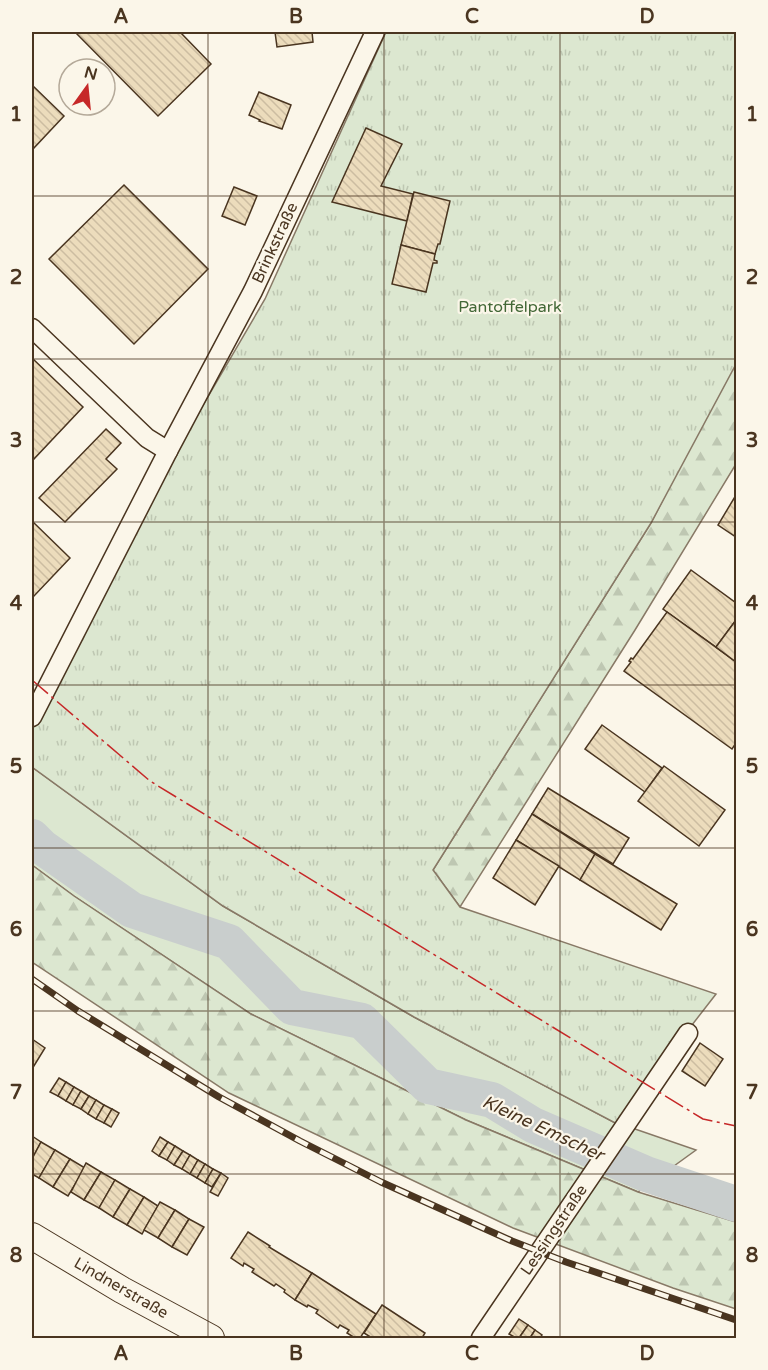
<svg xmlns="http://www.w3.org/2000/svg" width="768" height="1370" font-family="'Varela Round',sans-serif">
<defs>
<pattern id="forest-firs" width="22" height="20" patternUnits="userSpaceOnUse" patternTransform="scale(1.5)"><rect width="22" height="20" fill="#dce7d0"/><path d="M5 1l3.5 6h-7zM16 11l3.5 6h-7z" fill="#bec7b2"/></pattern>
<pattern id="park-tufts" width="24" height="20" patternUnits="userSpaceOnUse" patternTransform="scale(1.5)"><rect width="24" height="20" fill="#dce7d0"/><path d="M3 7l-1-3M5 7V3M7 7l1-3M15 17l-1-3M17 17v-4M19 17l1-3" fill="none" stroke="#bec7b2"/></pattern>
<pattern id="building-back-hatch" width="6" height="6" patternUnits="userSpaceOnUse" patternTransform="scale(1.5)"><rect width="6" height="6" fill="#ecdcbc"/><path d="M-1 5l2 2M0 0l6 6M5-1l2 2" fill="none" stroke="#ccbda1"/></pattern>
</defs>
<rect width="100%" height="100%" fill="#fbf6e9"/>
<path fill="#dce7d0" stroke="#887966" stroke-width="1.5" d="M32 767 223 906 414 1017 621 1126 635 1129 696 1150 638 1192 466 1120 251 1014 74 896 32 865Z"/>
<g fill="url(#forest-firs)" stroke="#887966" stroke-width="1.5">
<path d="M736 357V464L635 630 460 907 433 870 651 523Z"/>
<path d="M32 865 74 896 251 1014 466 1120 638 1192 736 1222V1309L673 1288 513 1228 229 1093 32 962Z"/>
</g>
<path fill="url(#park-tufts)" stroke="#887966" stroke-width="1.5" d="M386 32H736V364L651 523 433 870 460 907 716 994 647 1083 621 1126 414 1017 223 906 32 767V725L158 482 265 299Z"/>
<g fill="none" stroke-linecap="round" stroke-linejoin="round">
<path stroke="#c9cecd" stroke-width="36" d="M32 837 42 847 132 910 229 942 292 1007 362 1021 428 1086 492 1100 533 1125 646 1174 736 1204"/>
</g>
<g fill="url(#building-back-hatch)" stroke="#4a3520" stroke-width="1.5">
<path d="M75 32H180L211 64 158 116Z"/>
<path d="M275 32H312L313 42 277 47Z"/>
<path d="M32 85 64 116 32 150Z"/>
<path d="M259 92 291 105 282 129 259 121 260 120 249 115Z"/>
<path d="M366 128 402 144 381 186 413 194 407 221 332 202Z"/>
<path d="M124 185 208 269 134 344 49 259Z"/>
<path d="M234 187 257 196 245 225 222 216Z"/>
<path d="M414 192 450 201 440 244H438L435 254 401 245Z"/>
<path d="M401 245 435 254 434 260 437 261V263H433L426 292 392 284Z"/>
<path d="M32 358 83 407 32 461Z"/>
<path d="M106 429 121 443 106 459 117 469 65 522 39 498Z"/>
<path d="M736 495V537L718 525Z"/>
<path d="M32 521 70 558 34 596 32 594Z"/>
<path d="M691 570 736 603V620L716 647 663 609Z"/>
<path d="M667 612 736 662V743L732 749 624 671 631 662 629 661 631 658 633 659Z"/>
<path d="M736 620V662L716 647Z"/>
<path d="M602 725 662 768 645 792 585 749Z"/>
<path d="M664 766 725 810 699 846 638 801Z"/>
<path d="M548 788 629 838 613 864 532 814Z"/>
<path d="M532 814 595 854 580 880 516 840Z"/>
<path d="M516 840 559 866 535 905 493 878Z"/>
<path d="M595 854 677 904 661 930 580 880Z"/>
<path d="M32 1039 45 1048 32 1069Z"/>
<path d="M700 1043 723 1059 705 1086 682 1071Z"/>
<path d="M59 1078 66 1082 58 1096 50 1092Z"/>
<path d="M66 1082 74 1087 66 1101 58 1096Z"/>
<path d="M74 1087 81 1091 73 1105 66 1101Z"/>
<path d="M81 1091 89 1096 81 1109 73 1105Z"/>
<path d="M89 1096 96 1100 88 1114 81 1109Z"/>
<path d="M96 1100 104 1105 96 1119 88 1114Z"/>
<path d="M104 1105 112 1109 104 1123 96 1119Z"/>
<path d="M112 1109 119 1113 111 1127 104 1123Z"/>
<path d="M32 1136 41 1142 32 1159Z"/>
<path d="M160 1137 168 1142 159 1156 152 1151Z"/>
<path d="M41 1142 55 1150 39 1178 32 1174V1159Z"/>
<path d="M168 1142 175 1146 167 1160 159 1156Z"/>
<path d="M175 1146 183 1151 174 1165 167 1160Z"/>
<path d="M55 1150 70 1159 53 1187 39 1178Z"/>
<path d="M183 1151 190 1155 182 1169 174 1165Z"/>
<path d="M190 1155 198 1160 190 1174 182 1169Z"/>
<path d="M70 1159 85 1168 68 1196 53 1187Z"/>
<path d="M198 1160 205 1164 197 1178 190 1174Z"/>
<path d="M86 1163 101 1172 84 1200 71 1192Z"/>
<path d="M205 1164 213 1169 205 1183 197 1178Z"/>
<path d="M213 1169 221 1173 212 1187 205 1183Z"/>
<path d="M101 1172 115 1180 99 1208 84 1200Z"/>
<path d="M221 1173 228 1178 218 1196 210 1192Z"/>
<path d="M115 1180 130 1189 113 1217 99 1208Z"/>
<path d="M130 1189 144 1197 127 1225 113 1217Z"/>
<path d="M144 1197 158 1206 142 1234 127 1225Z"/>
<path d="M160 1202 175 1210 158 1238 144 1230Z"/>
<path d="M175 1210 189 1219 172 1247 158 1238Z"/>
<path d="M189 1219 204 1227 187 1255 172 1247Z"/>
<path d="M248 1232 270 1246 269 1247 312 1273 295 1300 284 1292 285 1290 276 1284 274 1286 252 1272 254 1269 244 1263 243 1266 231 1258Z"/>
<path d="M312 1273 376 1314 360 1338H355L347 1333 349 1330 340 1325 338 1328 316 1313 318 1310 308 1305 307 1307 295 1300Z"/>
<path d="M382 1305 425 1333 422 1338H372L364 1333Z"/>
<path d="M519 1319 528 1325 519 1338H516L509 1334Z"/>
<path d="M528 1325 535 1330 530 1338H519Z"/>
<path d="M535 1330 542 1335 540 1338H530Z"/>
</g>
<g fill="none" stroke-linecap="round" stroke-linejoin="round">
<defs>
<g id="street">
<path d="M32 328 147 438 168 451"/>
<path d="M32 717 168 451 253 291 375 32"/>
<path d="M481 1338 688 1033"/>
</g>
<path id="secondary" d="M32 1236 122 1290 211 1338"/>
</defs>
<use href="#street" stroke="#4a3520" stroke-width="21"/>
<use href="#secondary" stroke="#4a3520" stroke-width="28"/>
<use href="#street" stroke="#fbf6e9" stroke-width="18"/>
<use href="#secondary" stroke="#fbf6e9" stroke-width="26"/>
<defs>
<path id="rail" d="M32 979 78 1011 219 1097 300 1141 381 1182 512 1241 566 1262 736 1320"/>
</defs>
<use href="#rail" stroke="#4a3520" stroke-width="7"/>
<use href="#rail" stroke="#fbf6e9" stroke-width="4.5" stroke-dasharray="14" stroke-linecap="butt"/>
<path stroke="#c62828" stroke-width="1.5" stroke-dasharray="21 4.5 3 4.5" stroke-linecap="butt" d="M32 680 150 781 703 1119 736 1126"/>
</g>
<path fill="none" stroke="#4a3520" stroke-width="1.5" stroke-opacity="0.55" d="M208 32V1338M384 32V1338M560 32V1338M32 196H736M32 359H736M32 522H736M32 685H736M32 848H736M32 1011H736M32 1174H736"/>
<g text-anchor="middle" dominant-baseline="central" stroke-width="4.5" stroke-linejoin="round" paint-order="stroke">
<g font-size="16" fill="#4a3520" stroke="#fbf6e9">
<text transform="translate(275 243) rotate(-65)">Brinkstraße</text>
<text transform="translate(554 1230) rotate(-56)">Lessingstraße</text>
<text transform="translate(121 1288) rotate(30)">Lindnerstraße</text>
</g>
<g font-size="16" fill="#436837" stroke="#fbf6e9">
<text x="510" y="307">Pantoffelpark</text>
</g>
<g font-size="18" font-style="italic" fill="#4a3520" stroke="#fbf6e9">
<text transform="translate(543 1128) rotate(25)">Kleine Emscher</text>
</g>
</g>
<rect width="768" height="1370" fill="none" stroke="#fbf6e9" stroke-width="66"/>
<g transform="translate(87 87) rotate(15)"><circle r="28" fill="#fbf6e9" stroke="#b4a999" stroke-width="1.5"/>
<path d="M0-4.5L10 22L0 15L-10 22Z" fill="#c62828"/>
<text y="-9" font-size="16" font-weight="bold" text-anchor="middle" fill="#4a3520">N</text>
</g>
<rect x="33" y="33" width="702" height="1304" fill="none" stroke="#4a3520" stroke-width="2"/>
<g font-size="20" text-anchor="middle" font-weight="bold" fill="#4a3520">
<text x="121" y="23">A</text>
<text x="296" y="23">B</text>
<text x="472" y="23">C</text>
<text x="647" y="23">D</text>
<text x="16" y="121">1</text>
<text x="752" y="121">1</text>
<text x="16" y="284">2</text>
<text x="752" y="284">2</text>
<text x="16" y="447">3</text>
<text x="752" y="447">3</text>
<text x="16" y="610">4</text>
<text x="752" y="610">4</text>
<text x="16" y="773">5</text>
<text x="752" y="773">5</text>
<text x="16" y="936">6</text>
<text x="752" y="936">6</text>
<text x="16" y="1099">7</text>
<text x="752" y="1099">7</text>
<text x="16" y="1262">8</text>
<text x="752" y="1262">8</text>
<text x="121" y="1360">A</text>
<text x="296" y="1360">B</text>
<text x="472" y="1360">C</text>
<text x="647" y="1360">D</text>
</g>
</svg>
